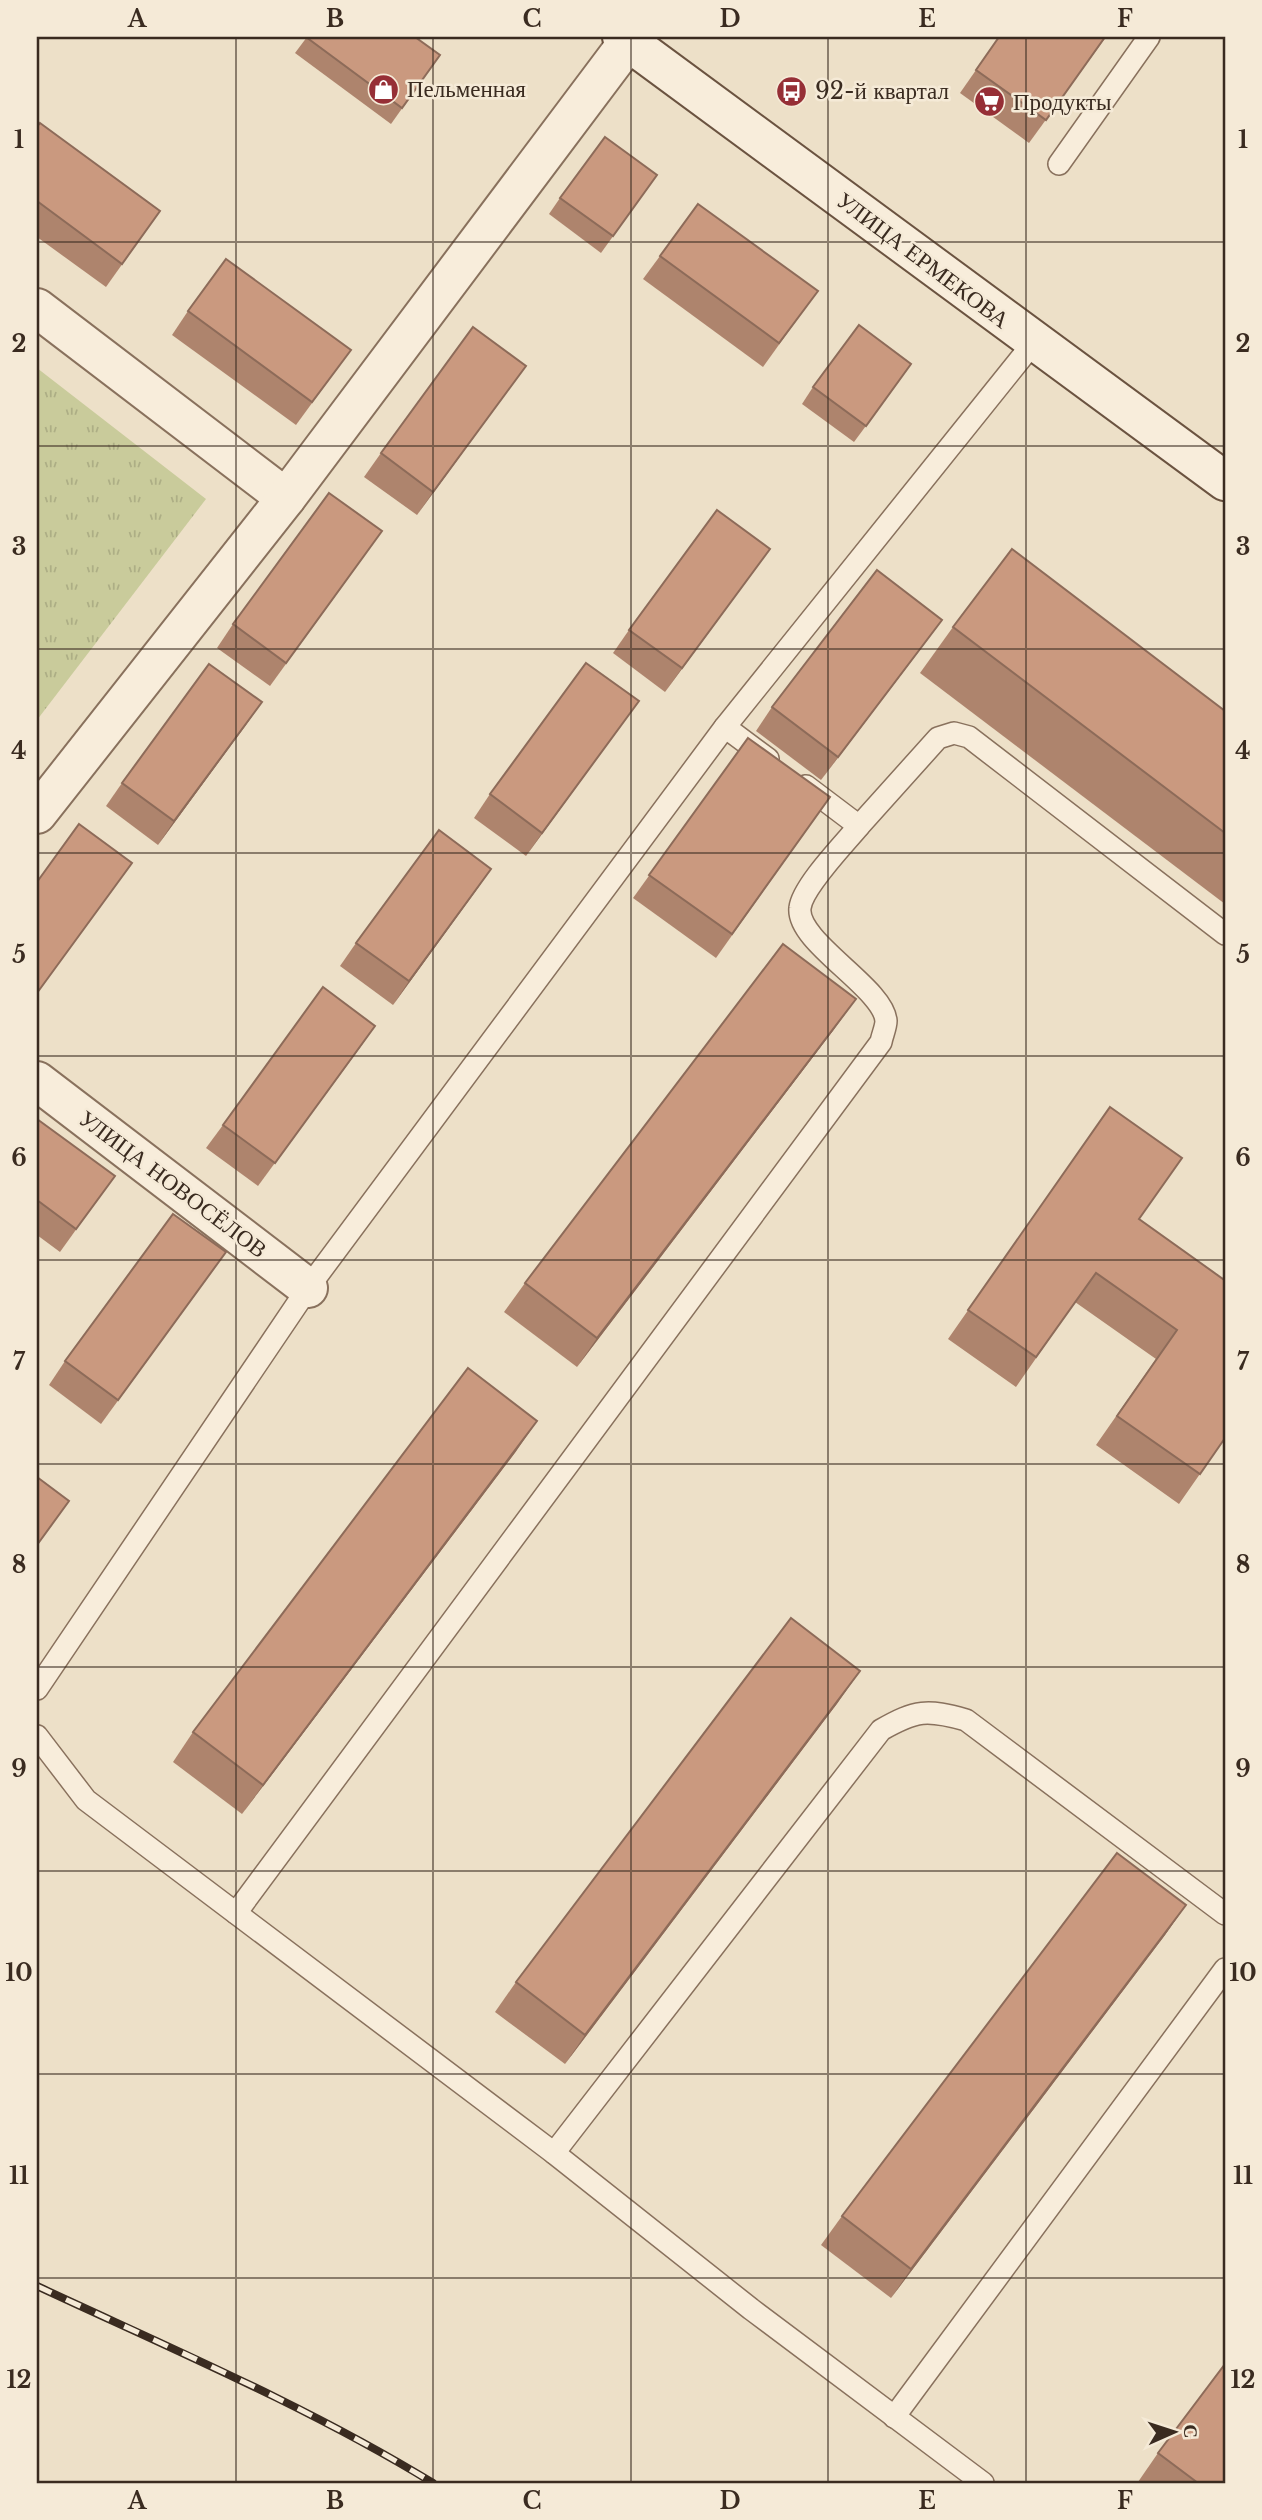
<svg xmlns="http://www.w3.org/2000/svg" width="1262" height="2520" font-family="'Libre Baskerville',serif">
<defs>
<pattern id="park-tufts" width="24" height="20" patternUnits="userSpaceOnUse" patternTransform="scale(1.75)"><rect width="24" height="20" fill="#c9cb9b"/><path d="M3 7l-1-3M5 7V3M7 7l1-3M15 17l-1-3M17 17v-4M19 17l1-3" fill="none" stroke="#adae85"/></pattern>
</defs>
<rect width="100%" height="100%" fill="#ede0c8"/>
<path fill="url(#park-tufts)" d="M37 368 206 499 37 720Z"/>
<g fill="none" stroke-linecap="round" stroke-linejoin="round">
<defs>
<g id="service">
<path d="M1059 164 1149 37"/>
<path d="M725 727 768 759"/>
<path d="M806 786 859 826 938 738 954 733 969 737 1225 934"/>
<path d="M37 1689 308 1288 725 727 1034 342"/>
<path d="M37 1736 86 1800 554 2153 751 2309 983 2483"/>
<path d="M236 1913 881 1042C882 1036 886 1027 886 1021 884 988 796 942 800 908 802 887 845 843 859 826"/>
<path d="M554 2153 881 1730C916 1710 927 1709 966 1720L1225 1914"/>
<path d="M894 2417 1225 1969"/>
</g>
<g id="minor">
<path d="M37 308 286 498"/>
<path d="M37 814 286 498 629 41"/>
<path d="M37 1081 308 1288"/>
</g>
<path id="secondary" d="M622 37 1225 481"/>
</defs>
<use href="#service" stroke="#89715d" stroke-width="24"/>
<use href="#minor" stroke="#89715d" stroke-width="42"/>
<use href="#secondary" stroke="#6b5340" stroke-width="42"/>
<use href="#service" stroke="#f8eddb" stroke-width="21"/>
<use href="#minor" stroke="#f8eddb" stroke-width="38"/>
<use href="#secondary" stroke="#f8eddb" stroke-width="38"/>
<defs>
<path id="rail" d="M37 2286C170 2348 307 2406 433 2483"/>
</defs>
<use href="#rail" stroke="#3a2b20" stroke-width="8"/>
<use href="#rail" stroke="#f5ead7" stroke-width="5" stroke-dasharray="16" stroke-linecap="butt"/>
</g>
<g fill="#ae846d">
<path d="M307 37 440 55 391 124 295 53Z"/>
<path d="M999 37H1106L1029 143 960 93Z"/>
<path d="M37 127 160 211 106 287 37 237Z"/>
<path d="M657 175 601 253 549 214 560 198Z"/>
<path d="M660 256 801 314 763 367 643 279Z"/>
<path d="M188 311 334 373 296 425 172 335Z"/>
<path d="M900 380 854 442 802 404 813 387Z"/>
<path d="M509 389 417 515 364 477 381 453Z"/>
<path d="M770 549 665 692 613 653 629 630Z"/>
<path d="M365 555 270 686 217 648 233 624Z"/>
<path d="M953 627 1225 711V904L920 673Z"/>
<path d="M925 643 821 780 756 731 772 707Z"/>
<path d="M639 701 526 856 474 818 490 794Z"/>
<path d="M262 702 158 845 106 806 122 783Z"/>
<path d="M748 738 830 797 716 958 633 898Z"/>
<path d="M491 869 393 1005 340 966 356 943Z"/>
<path d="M375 1026 258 1186 206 1148 223 1125Z"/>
<path d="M835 1028 577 1367 504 1312 525 1283Z"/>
<path d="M1110 1107 1139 1219 1225 1438 1179 1504 1096 1445 1156 1359 1075 1302 1016 1387 948 1339Z"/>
<path d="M37 1119 98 1199 60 1252 37 1235Z"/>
<path d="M226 1252 101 1424 49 1385 65 1361Z"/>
<path d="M517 1450 242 1814 173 1762 193 1732Z"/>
<path d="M839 1701 565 2064 495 2012 516 1982Z"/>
<path d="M1186 1905 1165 1935 891 2298 821 2245 842 2216Z"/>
<path d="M1158 2453 1225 2483H1139L1138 2482Z"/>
</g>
<g fill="#8d6b59">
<path d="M526 366 509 389 417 515 433 492Z"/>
<path d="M770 549 753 572 665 692 682 668Z"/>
<path d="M942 620 925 643 821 780 838 757Z"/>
<path d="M639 701 622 724 526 856 542 833Z"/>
<path d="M262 702 246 725 158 845 174 821Z"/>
<path d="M491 869 475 892 393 1005 409 981Z"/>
<path d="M856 999 835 1028 577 1367 597 1338Z"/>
<path d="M375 1026 359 1049 258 1186 275 1163Z"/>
<path d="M537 1421 517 1450 242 1814 263 1785Z"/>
<path d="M860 1671 839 1701 565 2064 585 2035Z"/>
<path d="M1186 1905 1165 1935 891 2298 911 2269Z"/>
</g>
<g fill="#ca997f" stroke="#8d6b59" stroke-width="2">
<path d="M306 37H415L440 55 402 108Z"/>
<path d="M999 37H1105L1046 120 976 70Z"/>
<path d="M40 123 160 211 122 264 37 201V127Z"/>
<path d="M605 137 657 175 613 236 560 198Z"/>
<path d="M698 204 818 291 779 343 660 256Z"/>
<path d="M226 259 351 350 312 402 188 311Z"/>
<path d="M859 325 911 364 866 426 813 387Z"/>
<path d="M473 327 526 366 433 492 381 453Z"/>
<path d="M329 493 382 531 286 663 233 624Z"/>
<path d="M717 510 770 549 682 668 629 630Z"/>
<path d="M1012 549 1225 711V833L953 627Z"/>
<path d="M877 570 942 620 838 757 772 707Z"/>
<path d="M586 663 639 701 542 833 490 794Z"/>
<path d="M209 664 262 702 174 821 122 783Z"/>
<path d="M748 738 830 797 732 934 649 875Z"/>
<path d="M79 824 132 863 37 993V882Z"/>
<path d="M439 830 491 869 409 981 356 943Z"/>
<path d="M783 944 856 999 597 1338 525 1283Z"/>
<path d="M323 987 375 1026 275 1163 223 1125Z"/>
<path d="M1110 1107 1182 1158 1139 1219 1223 1279 1225 1276V1438L1200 1474 1117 1416 1177 1330 1096 1273 1036 1357 968 1310Z"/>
<path d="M37 1119 115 1176 76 1229 37 1200Z"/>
<path d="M173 1214 226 1252 118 1400 65 1361Z"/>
<path d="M468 1368 537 1421 263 1785 193 1732Z"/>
<path d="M37 1477 69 1501 37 1545Z"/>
<path d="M791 1618 860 1671 585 2035 516 1982Z"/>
<path d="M1117 1853 1186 1905 911 2269 842 2216Z"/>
<path d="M1225 2364V2483H1198L1158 2453Z"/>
</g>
<path fill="none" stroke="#3a2b20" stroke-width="2" stroke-opacity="0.55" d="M236 37V2483M433 37V2483M631 37V2483M828 37V2483M1026 37V2483M37 242H1225M37 446H1225M37 649H1225M37 853H1225M37 1056H1225M37 1260H1225M37 1464H1225M37 1667H1225M37 1871H1225M37 2074H1225M37 2278H1225"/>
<defs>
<symbol id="shop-disc" viewBox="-11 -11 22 22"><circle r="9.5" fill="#962f36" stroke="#f5ead7"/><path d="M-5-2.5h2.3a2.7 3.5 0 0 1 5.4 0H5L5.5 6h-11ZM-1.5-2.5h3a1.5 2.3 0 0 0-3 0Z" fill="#fff"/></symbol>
<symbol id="bus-disc" viewBox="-11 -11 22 22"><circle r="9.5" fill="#962f36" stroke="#f5ead7"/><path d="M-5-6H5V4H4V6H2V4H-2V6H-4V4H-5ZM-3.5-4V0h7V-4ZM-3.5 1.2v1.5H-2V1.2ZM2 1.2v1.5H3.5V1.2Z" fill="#fff"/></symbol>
<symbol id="supermarket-disc" viewBox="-11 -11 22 22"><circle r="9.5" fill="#962f36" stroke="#f5ead7"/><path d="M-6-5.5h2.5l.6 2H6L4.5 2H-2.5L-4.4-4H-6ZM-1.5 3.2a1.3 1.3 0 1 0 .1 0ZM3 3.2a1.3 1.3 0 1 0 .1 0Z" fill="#fff"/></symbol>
</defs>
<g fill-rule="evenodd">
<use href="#shop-disc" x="366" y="72" width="35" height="35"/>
<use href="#bus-disc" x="774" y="74" width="35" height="35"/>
<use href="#supermarket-disc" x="972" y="84" width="35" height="35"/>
</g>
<g text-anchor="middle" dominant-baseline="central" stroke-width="5" stroke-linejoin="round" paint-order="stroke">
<g font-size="23" fill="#3a2b20" stroke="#f5ead7" text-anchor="start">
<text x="407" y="89">Пельменная</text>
<text x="815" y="91">92-й квартал</text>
<text x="1013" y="102">Продукты</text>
</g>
<g font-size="23" fill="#3a2b20" stroke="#f5ead7">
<text transform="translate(923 260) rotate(37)">УЛИЦА ЕРМЕКОВА</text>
<text transform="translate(173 1184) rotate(37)">УЛИЦА НОВОСЁЛОВ</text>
</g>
</g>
<rect width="1262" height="2520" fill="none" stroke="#f5ead7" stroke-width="77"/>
<g transform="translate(1174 2432) rotate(87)" stroke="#f5ead7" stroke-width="5" paint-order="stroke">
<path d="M0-5L12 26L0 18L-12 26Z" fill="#3a2b20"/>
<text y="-10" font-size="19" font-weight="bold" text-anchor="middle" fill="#3a2b20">С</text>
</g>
<rect x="38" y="38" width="1186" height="2444" fill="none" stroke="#3a2b20" stroke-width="2.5"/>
<g font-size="23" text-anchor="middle" font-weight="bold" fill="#3a2b20">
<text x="137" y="27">A</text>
<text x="335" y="27">B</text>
<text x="532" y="27">C</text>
<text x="730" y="27">D</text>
<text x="927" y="27">E</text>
<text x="1125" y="27">F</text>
<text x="19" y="148">1</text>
<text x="1243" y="148">1</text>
<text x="19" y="352">2</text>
<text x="1243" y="352">2</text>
<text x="19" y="555">3</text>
<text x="1243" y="555">3</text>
<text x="19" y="759">4</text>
<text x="1243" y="759">4</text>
<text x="19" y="963">5</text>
<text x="1243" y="963">5</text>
<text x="19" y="1166">6</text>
<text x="1243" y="1166">6</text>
<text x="19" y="1370">7</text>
<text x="1243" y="1370">7</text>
<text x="19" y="1573">8</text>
<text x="1243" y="1573">8</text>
<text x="19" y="1777">9</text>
<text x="1243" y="1777">9</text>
<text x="19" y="1981">10</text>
<text x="1243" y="1981">10</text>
<text x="19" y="2184">11</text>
<text x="1243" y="2184">11</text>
<text x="19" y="2388">12</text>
<text x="1243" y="2388">12</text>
<text x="137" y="2509">A</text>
<text x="335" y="2509">B</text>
<text x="532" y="2509">C</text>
<text x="730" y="2509">D</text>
<text x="927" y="2509">E</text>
<text x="1125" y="2509">F</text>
</g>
</svg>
